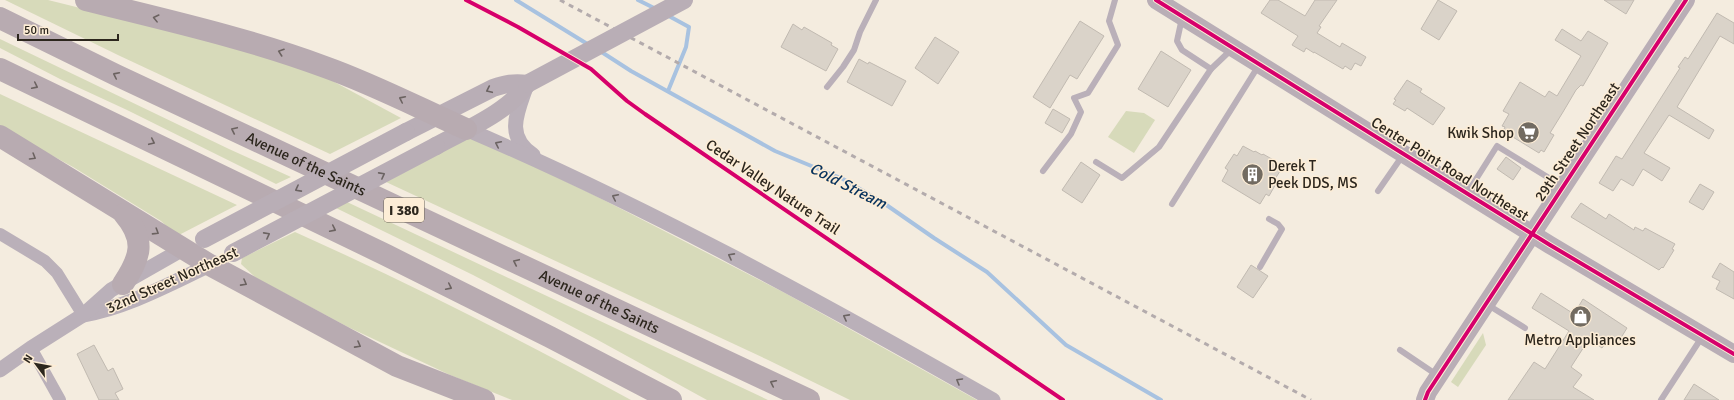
<svg xmlns="http://www.w3.org/2000/svg" width="1734" height="400" font-family="Signika,sans-serif">
<rect width="100%" height="100%" fill="#f4ecdf"/>
<g fill="#d7daba">
<path d="M5 0H48L189 35 316 72 401 118 330 154 120 56Z"/>
<path d="M0 39 229 149 291 177 276 184 127 110 60 79 0 48Z"/>
<path d="M0 94 237 205 177 236 161 221 73 167 0 127Z"/>
<path d="M1126 111 1144 113 1155 120 1134 153 1108 137Z"/>
<path d="M472 136 598 197 785 293 977 400H850L766 359 386 182Z"/>
<path d="M347 202 768 400H707L596 339 473 275 336 208Z"/>
<path d="M295 232C409 283 521 340 631 400H512L450 375 348 327 256 278 241 264 242 258Z"/>
<path d="M1483 333 1486 345 1458 387 1451 382Z"/>
</g>
<g fill="none" stroke-linecap="round" stroke-linejoin="round">
<g stroke="#a8c2e0" stroke-width="4">
<path d="M516 0 589 45"/>
<path d="M638 0 656 9"/>
<path d="M667 15 689 27 686 47 668 91"/>
<path d="M600 51 631 71 775 151 843 179 885 204 934 238 987 272 1066 345 1161 400"/>
</g>
</g>
<g fill="#dad3c9" stroke="#c1bab1">
<path d="M1270 0H1278L1305 16 1315 0H1337L1319 26 1321 27 1317 33 1340 47 1342 43 1366 57 1361 66 1355 63 1351 70 1345 66 1343 69 1314 52V53L1306 48 1304 52 1292 45 1298 36 1261 13Z"/>
<path d="M1438 0 1457 11 1439 40 1421 29Z"/>
<path d="M1604 0H1634L1626 14Z"/>
<path d="M1717 13 1734 23V44L1720 36 1677 107 1714 130 1709 139 1669 115 1644 153 1670 168 1662 181 1643 169 1633 186 1621 179 1613 191 1599 183 1616 156 1622 159 1680 68 1678 67 1685 57 1688 59Z"/>
<path d="M1080 21 1104 36 1077 79 1070 75 1050 108 1033 97Z"/>
<path d="M793 24 802 30 804 27 832 43 831 45 838 49 826 71 781 47Z"/>
<path d="M1562 29 1581 41 1588 31 1608 43 1583 86 1581 85 1576 90 1563 112 1550 133 1554 135 1544 152 1541 150 1539 153 1503 131 1505 127 1502 126 1509 114 1503 111 1520 82 1545 97 1549 91 1557 96 1581 56 1555 40Z"/>
<path d="M935 37 959 52 938 84 915 68Z"/>
<path d="M1161 51 1191 70 1168 107 1138 89Z"/>
<path d="M859 59 868 64 869 62 906 81 892 106 847 82Z"/>
<path d="M1407 80 1422 89 1420 92 1445 108 1433 125 1407 108 1405 111 1393 104 1396 100 1394 99Z"/>
<path d="M1053 109 1070 119 1062 133 1045 123Z"/>
<path d="M1243 146 1254 152 1255 151 1262 155 1263 154 1277 162 1275 164 1282 168 1275 179 1278 180 1269 196 1266 194 1260 204 1222 181 1228 170 1225 168 1234 154 1237 156Z"/>
<path d="M1506 157 1521 168 1513 180 1497 169Z"/>
<path d="M1081 162 1100 175 1082 203 1062 190Z"/>
<path d="M1700 184 1714 192 1703 210 1689 202Z"/>
<path d="M1581 203 1606 219 1609 214 1634 230 1635 227 1643 231 1645 228 1675 244 1672 249 1674 250 1663 268 1662 267 1659 270 1571 217Z"/>
<path d="M1720 263 1734 272V299L1716 289 1720 281 1712 277Z"/>
<path d="M1251 265 1268 276 1253 298 1237 287Z"/>
<path d="M1541 293 1574 314 1583 299 1627 328 1619 341 1610 336 1602 348 1589 339 1571 367 1582 375 1573 387 1594 400H1508L1534 362 1545 369 1569 331 1532 308Z"/>
<path d="M94 345 108 371 113 368 123 389 115 393 119 400H99L77 354Z"/>
<path d="M1694 384 1719 400H1684Z"/>
</g>
<g fill="none" stroke-linecap="round" stroke-linejoin="round">
<g stroke="#bab0b9" stroke-width="6">
<path d="M1182 18 1177 41 1182 50 1211 69"/>
<path d="M827 87 843 67 854 50 860 32 876 0"/>
<path d="M1096 162 1122 178 1159 147 1211 69 1232 49"/>
<path d="M1043 171 1071 134 1081 112 1074 98 1088 93 1118 45 1109 21 1115 0"/>
<path d="M1378 191 1403 155"/>
<path d="M1468 192 1497 146 1562 186"/>
<path d="M1172 204 1259 65"/>
<path d="M1260 267 1282 229 1278 224 1269 219"/>
<path d="M1488 305 1525 328"/>
<path d="M1400 350 1437 375"/>
<path d="M1661 400 1702 337"/>
</g>
<g stroke="#bab0b9" stroke-width="12">
<path d="M0 234 45 261 57 273 83 315"/>
<path d="M31 348 60 400"/>
</g>
<g stroke="#bab0b9" stroke-width="15">
<path d="M526 87C517 113 505 136 533 155"/>
<path d="M466 129C648 207 821 302 993 400"/>
<path d="M83 315C128 307 169 284 210 265"/>
<path d="M0 370 31 348 83 315 111 290 183 249"/>
</g>
<g stroke="#b9aeb6" stroke-width="18">
<path d="M1156 0 1550 245 1734 354"/>
<path d="M406 132 493 88C505 84 514 82 527 84 510 111 465 130 436 146"/>
<path d="M1425 400 1428 392 1686 0"/>
</g>
<g stroke="#b8abb1" stroke-width="22">
<path d="M86 0C166 20 247 38 325 67 373 84 419 108 466 129"/>
<path id="s1" d="M0 18 116 75 809 400"/>
<path d="M0 69 386 255 550 337 671 400"/>
<path d="M0 136 210 265 397 366 484 400"/>
<path d="M123 284C141 257 146 240 124 214"/>
</g>
<path stroke="#b3abac" stroke-width="3" stroke-dasharray="5 5" stroke-linecap="butt" d="M560 0 1311 400"/>
<g stroke="#b9aeb6" stroke-width="18">
<path d="M527 84 684 0"/>
<path d="M204 239 406 132"/>
<path d="M233 253 436 146"/>
</g>
<defs>
<g id="cycleway">
<path d="M466 0 518 27 591 69 627 101 645 114 1063 400"/>
<path d="M1156 0 1550 245 1734 354"/>
<path d="M1425 400 1428 392 1686 0"/>
</g>
</defs>
<use href="#cycleway" stroke="#fdedd6" stroke-width="6"/>
<use href="#cycleway" stroke="#d6006c" stroke-width="4"/>
</g>
<defs><path id="oneway-chevron" d="M-2-3.5L2.5 0L-2 3.5" fill="none" stroke-width="1.6" stroke-linecap="round" stroke-linejoin="round"/></defs>
<g stroke="#6b6260">
<use href="#oneway-chevron" transform="translate(156 18) rotate(-166)"/>
<use href="#oneway-chevron" transform="translate(281 52) rotate(-161)"/>
<use href="#oneway-chevron" transform="translate(116 75) rotate(-154)"/>
<use href="#oneway-chevron" transform="translate(35 86) rotate(26)"/>
<use href="#oneway-chevron" transform="translate(402 99) rotate(-154)"/>
<use href="#oneway-chevron" transform="translate(234 130) rotate(-155)"/>
<use href="#oneway-chevron" transform="translate(152 142) rotate(25)"/>
<use href="#oneway-chevron" transform="translate(33 157) rotate(31)"/>
<use href="#oneway-chevron" transform="translate(333 229) rotate(26)"/>
<use href="#oneway-chevron" transform="translate(156 232) rotate(32)"/>
<use href="#oneway-chevron" transform="translate(516 262) rotate(-155)"/>
<use href="#oneway-chevron" transform="translate(244 283) rotate(29)"/>
<use href="#oneway-chevron" transform="translate(449 287) rotate(26)"/>
<use href="#oneway-chevron" transform="translate(358 345) rotate(29)"/>
<use href="#oneway-chevron" transform="translate(773 383) rotate(-154)"/>
</g>
<g stroke="#6b6362">
<use href="#oneway-chevron" transform="translate(489 90) rotate(155)"/>
<use href="#oneway-chevron" transform="translate(382 175) rotate(-28)"/>
<use href="#oneway-chevron" transform="translate(298 189) rotate(152)"/>
<use href="#oneway-chevron" transform="translate(267 235) rotate(-28)"/>
</g>
<g stroke="#6c6463">
<use href="#oneway-chevron" transform="translate(498 144) rotate(-154)"/>
<use href="#oneway-chevron" transform="translate(615 197) rotate(-154)"/>
<use href="#oneway-chevron" transform="translate(731 256) rotate(-152)"/>
<use href="#oneway-chevron" transform="translate(846 317) rotate(-152)"/>
<use href="#oneway-chevron" transform="translate(959 381) rotate(-150)"/>
</g>
<defs>
<symbol id="supermarket-disc" viewBox="-11 -11 22 22"><circle r="9.5" fill="#726b61" stroke="#fdedd6"/><path d="M-6-5.5h2.5l.6 2H6L4.5 2H-2.5L-4.4-4H-6ZM-1.5 3.2a1.3 1.3 0 1 0 .1 0ZM3 3.2a1.3 1.3 0 1 0 .1 0Z" fill="#fff"/></symbol>
<symbol id="building-disc" viewBox="-11 -11 22 22"><circle r="9.5" fill="#726b61" stroke="#fdedd6"/><path d="M-4-6H4V6H1V3H-1V6H-4ZM-2.5-4.3h1.7v1.8h-1.7ZM.8-4.3h1.7v1.8H.8ZM-2.5-1h1.7V.8h-1.7ZM.8-1h1.7V.8H.8Z" fill="#fff"/></symbol>
<symbol id="shop-disc" viewBox="-11 -11 22 22"><circle r="9.5" fill="#726b61" stroke="#fdedd6"/><path d="M-5-2.5h2.3a2.7 3.5 0 0 1 5.4 0H5L5.5 6h-11ZM-1.5-2.5h3a1.5 2.3 0 0 0-3 0Z" fill="#fff"/></symbol>
</defs>
<g fill-rule="evenodd">
<use href="#supermarket-disc" x="1516" y="120" width="25" height="25"/>
<use href="#building-disc" x="1240" y="162" width="25" height="25"/>
<use href="#shop-disc" x="1568" y="304" width="25" height="25"/>
</g>
<g text-anchor="middle" dominant-baseline="central" stroke-width="3" stroke-linejoin="round" paint-order="stroke">
<rect fill="#fdedd6" stroke="#6b6254" stroke-width="1" x="384" y="198" width="40" height="24" rx="3"/>
<g font-size="14" font-weight="bold" fill="#2c261d">
<text x="404" y="210">I 380</text>
</g>
<g font-size="15" fill="#2c261d" stroke="#fdedd6" text-anchor="end">
<text x="1514" y="133">Kwik Shop</text>
<text x="1268" y="166" text-anchor="start">Derek T<tspan x="1268" dy="17">Peek DDS, MS</tspan></text>
<text x="1580" y="340" text-anchor="middle">Metro Appliances</text>
</g>
<g font-size="15" fill="#2c261d" stroke="#fdedd6">
<text transform="translate(1577 142) rotate(-56)">29th Street Northeast</text>
<text stroke="none"><textPath href="#s1" startOffset="339">Avenue of the Saints</textPath></text>
<text transform="translate(1450 169) rotate(32)">Center Point Road Northeast</text>
<text transform="translate(773 187) rotate(34)">Cedar Valley Nature Trail</text>
<text transform="translate(172 280) rotate(-24)">32nd Street Northeast</text>
<text stroke="none"><textPath href="#s1" startOffset="663">Avenue of the Saints</textPath></text>
</g>
<g font-size="16" font-style="italic" fill="#07325d" stroke="#fdedd6">
<text transform="translate(848 186) rotate(27)">Cold Stream</text>
</g>
</g>
<g transform="translate(36 364) rotate(302)" stroke="#fdedd6" stroke-width="3" paint-order="stroke">
<path d="M0-3L7 15L0 10L-7 15Z" fill="#2c261d"/>
<text y="-6" font-size="11" font-weight="bold" text-anchor="middle" fill="#2c261d">N</text>
</g>
<path d="M18 34v6h100v-6" fill="none" stroke="#2c261d" stroke-width="2"/>
<text x="24" y="34" font-size="12" fill="#2c261d" stroke="#fdedd6" stroke-width="3" paint-order="stroke">50 m</text>
</svg>
